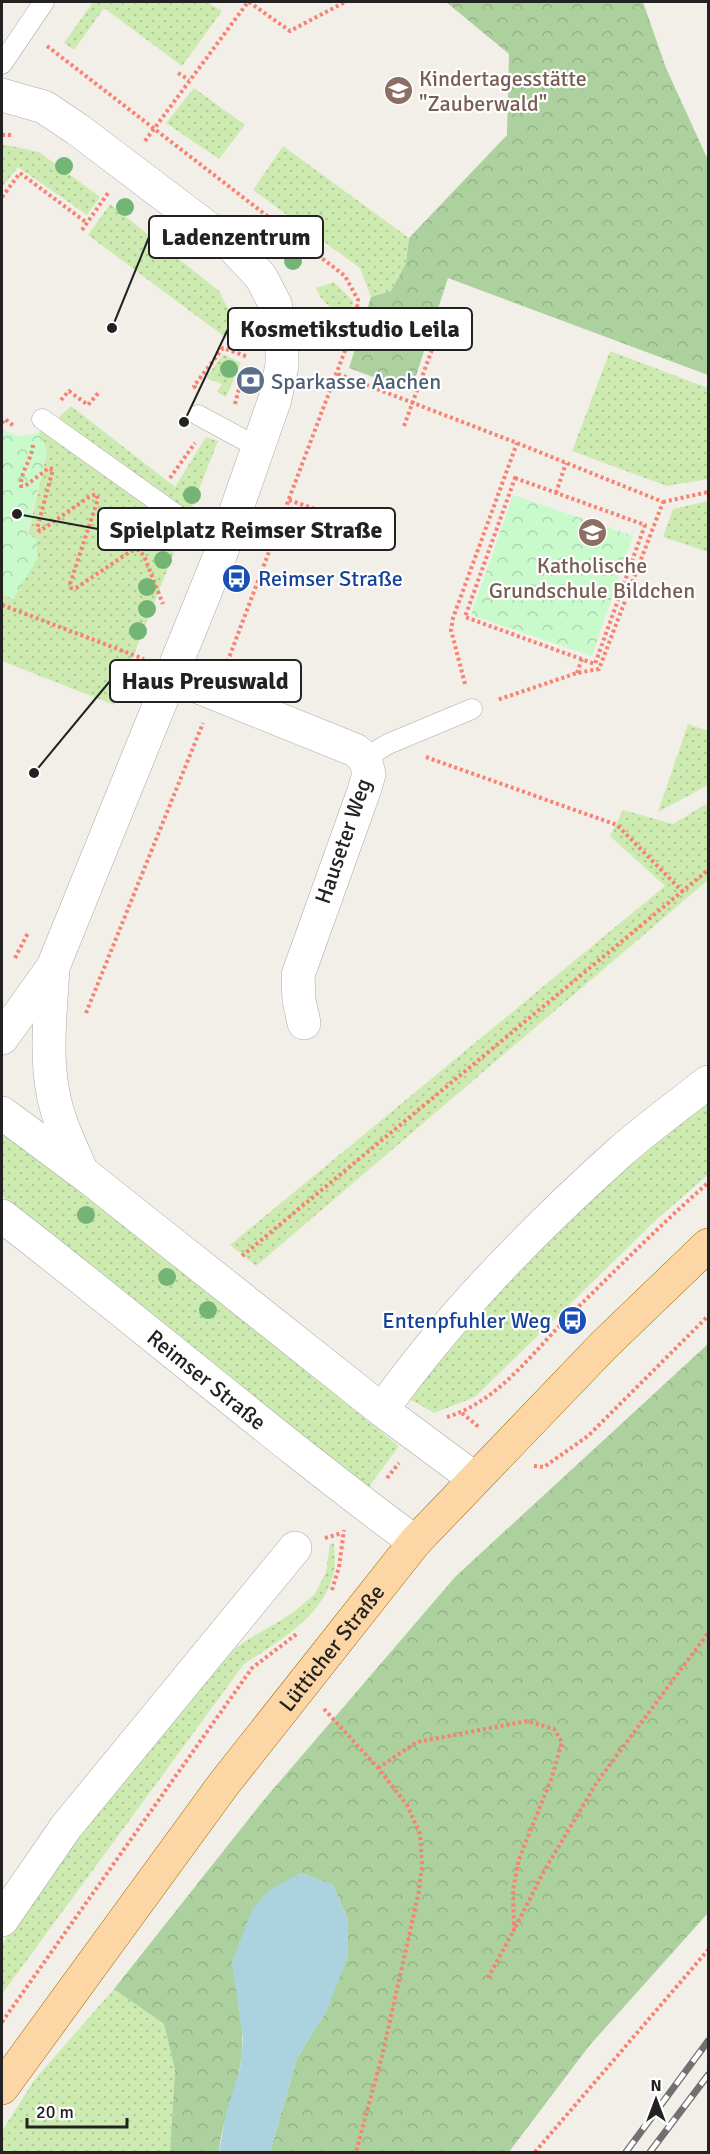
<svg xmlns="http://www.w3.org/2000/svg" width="710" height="2154" font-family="Signika,sans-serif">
<defs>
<pattern id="grass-dots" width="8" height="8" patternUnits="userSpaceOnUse" patternTransform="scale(1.5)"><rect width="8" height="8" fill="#cdebb0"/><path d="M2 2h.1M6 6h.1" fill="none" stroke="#b0c997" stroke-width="1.8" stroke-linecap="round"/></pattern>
<pattern id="forest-crowns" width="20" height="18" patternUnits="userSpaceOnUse" patternTransform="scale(1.5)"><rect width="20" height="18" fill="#add19e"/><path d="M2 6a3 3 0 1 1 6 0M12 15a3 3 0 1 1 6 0" fill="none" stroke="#95b388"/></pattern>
<pattern id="park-crowns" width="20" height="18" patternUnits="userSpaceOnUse" patternTransform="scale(1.5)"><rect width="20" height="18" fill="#c8facc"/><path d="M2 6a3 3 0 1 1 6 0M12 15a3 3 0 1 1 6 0" fill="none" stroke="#acd6af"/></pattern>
</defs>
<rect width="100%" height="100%" fill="#f2efe9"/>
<g fill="url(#grass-dots)">
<path d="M93 2H207L222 11 182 66 104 8 74 50 64 43Z"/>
<path d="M194 88 245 125 219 159 166 123Z"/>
<path d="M2 144 39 152 100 197 87 215 18 167 2 187Z"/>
<path d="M283 146 409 238 406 263 391 291 371 297 360 268 253 190Z"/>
<path d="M110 204 219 291 239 329 237 346 88 235Z"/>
<path d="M334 282 353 301 352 318 344 334 336 336 331 308 321 298 316 288Z"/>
<path d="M610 351 708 388V479L667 486 572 451Z"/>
<path d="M223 354 241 363 226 397 217 392 222 384 206 378Z"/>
<path d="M71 406 175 487 206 437 218 441 114 705 2 661V594L13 598 47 452 39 432 51 425Z"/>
<path d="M708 501V552L663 537 673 509Z"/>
<path d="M688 724 708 731V785L658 812Z"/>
<path d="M708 803V880L256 1266 230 1245 665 886 610 836 623 810 673 824Z"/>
<path d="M708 1092V1175L657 1219 475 1397 434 1413 406 1397 499 1282Z"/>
<path d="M2 1127 399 1446 368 1488 2 1196Z"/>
<path d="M334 1543C334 1552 336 1563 334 1571 325 1616 279 1641 244 1664L2 1994V1945L30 1897 208 1668 241 1644 291 1614 315 1594 326 1572 330 1544Z"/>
<path d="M114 1989 164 2024 175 2070 170 2152H2V2131L35 2079Z"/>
</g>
<g fill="url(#forest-crowns)">
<path d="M446 2H643L666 68 708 160V375L448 278 411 391 349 368 371 297 391 291 406 263 409 238 507 135 509 54Z"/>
<path d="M708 1344V1913L589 2046 509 2152H270L297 2058 327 2010 348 1920 333 1885 300 1873 232 1962C239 1997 246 2032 240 2067 235 2096 221 2123 219 2152H170L175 2070 164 2024 114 1989 263 1801 455 1577Z"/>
</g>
<g fill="url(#park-crowns)">
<path d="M2 428C13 437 25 438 39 432L47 452 27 533 36 539 38 557 13 599 2 594Z"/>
<path d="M513 495 633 536 592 656 471 615Z"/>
</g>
<path fill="#aad3df" d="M300 1873 333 1885 348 1920V1956L327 2010 297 2058 270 2152H219L226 2114 240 2069 243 2039 232 1962 252 1910 268 1891Z"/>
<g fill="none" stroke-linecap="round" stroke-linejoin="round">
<defs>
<g id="lane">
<path d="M2 64 44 2"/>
<path d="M198 415 259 448"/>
<path d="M42 419 223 548"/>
<path d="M365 758 388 744 472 709"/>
</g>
<g id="street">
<path d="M2 95 44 107 77 129 233 247 261 277 275 304 282 335V365L275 399 223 548 53 967 2 1038"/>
<path d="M171 676 355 750 365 758 369 774 364 791 298 975 299 1000 304 1023"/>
<path d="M53 967C51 1008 45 1052 53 1093 58 1121 71 1147 82 1172L382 1410 475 1479"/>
<path d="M2 1113 80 1171"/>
<path id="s1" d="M2 1216C141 1323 274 1438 415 1542"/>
<path d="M382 1410C449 1315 533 1230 619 1153 647 1128 679 1105 708 1082"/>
<path d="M2 1920 66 1827 295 1548"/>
</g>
<g id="primary">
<path id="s2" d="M2 2088 223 1785 415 1542 604 1345 708 1245"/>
</g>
</defs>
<use href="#lane" stroke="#a9a9a9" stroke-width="21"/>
<use href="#street" stroke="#a9a9a9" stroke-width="34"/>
<use href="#primary" stroke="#a06b00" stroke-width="34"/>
<g stroke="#fa8072" stroke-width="4" stroke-dasharray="3 3" stroke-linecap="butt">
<path d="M249 2 290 31 345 2"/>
<path d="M47 46 345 276 358 300 355 324 227 663"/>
<path d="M178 73 189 80"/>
<path d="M2 135H13"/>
<path d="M145 141 248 2"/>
<path d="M2 197 20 173 87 223"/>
<path d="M82 230 108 193"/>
<path d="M338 374 517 443 663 502 599 669 577 673 497 700"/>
<path d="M196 388 194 386 223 348 248 357"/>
<path d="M61 400 69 391 88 405 100 391"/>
<path d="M235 404 243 373"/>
<path d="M2 423 5 419 15 427"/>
<path d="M404 426 445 314"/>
<path d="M33 445C32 459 20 473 21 486H25L49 468 53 469 37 529 40 531 89 497 96 494 98 499 70 584 71 588H76L131 551 139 550 144 556 163 604"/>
<path d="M170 478 195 443"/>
<path d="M515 478 645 525 595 664 465 617Z"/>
<path d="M556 493 566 463"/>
<path d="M289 500 354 523"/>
<path d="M663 502 708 492"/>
<path d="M2 605 144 659"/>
<path d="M577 673 582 659"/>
<path d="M465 684 451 630 453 618 517 443"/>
<path d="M426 757 617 825 683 892"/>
<path d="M15 958 28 933"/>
<path d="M86 1013 203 723"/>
<path d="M242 1256 708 870"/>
<path d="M462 1413 480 1428"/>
<path d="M447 1417C499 1401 532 1353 569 1316 615 1271 660 1225 708 1183"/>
<path d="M534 1466 544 1467 588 1436 708 1316"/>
<path d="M387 1478 399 1463"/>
<path d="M325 1538 342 1533"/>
<path d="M332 1590 339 1567 344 1530"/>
<path d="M324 1709 378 1768 407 1805 420 1834 422 1865 419 1891 382 2056 356 2152"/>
<path d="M378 1768 417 1742 527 1721 554 1729 562 1742 552 1777 519 1859 513 1890 514 1930 543 1873 597 1782 708 1633"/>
<path d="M488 1978 514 1930"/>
<path d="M2 2022 252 1668 298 1633"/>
<path d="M535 2152 708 1950"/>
</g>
<use href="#lane" stroke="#fff" stroke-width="20"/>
<use href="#street" stroke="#fff" stroke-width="33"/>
<use href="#primary" stroke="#fcd6a4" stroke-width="33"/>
<defs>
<g id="rail">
<path d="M626 2152 708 2041"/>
<path d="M650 2152 708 2075"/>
</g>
</defs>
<use href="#rail" stroke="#707070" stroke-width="7"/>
<use href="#rail" stroke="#fff" stroke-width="4.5" stroke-dasharray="14" stroke-linecap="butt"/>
</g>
<g fill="#74b475">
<circle cx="64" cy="166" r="9"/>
<circle cx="125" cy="207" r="9"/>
<circle cx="158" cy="235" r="9"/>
<circle cx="293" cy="261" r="9"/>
<circle cx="229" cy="369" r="9"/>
<circle cx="192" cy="495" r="9"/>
<circle cx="163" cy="560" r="9"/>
<circle cx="147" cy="587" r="9"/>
<circle cx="147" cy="609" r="9"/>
<circle cx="138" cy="631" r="9"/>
<circle cx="86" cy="1215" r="9"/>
<circle cx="167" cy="1277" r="9"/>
<circle cx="208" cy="1310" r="9"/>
</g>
<defs>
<symbol id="school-disc" viewBox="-11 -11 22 22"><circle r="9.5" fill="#8d6e63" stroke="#fff"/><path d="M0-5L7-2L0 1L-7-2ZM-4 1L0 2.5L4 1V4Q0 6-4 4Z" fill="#fff"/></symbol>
<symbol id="bank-disc" viewBox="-11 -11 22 22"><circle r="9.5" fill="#5c6f8a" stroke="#fff"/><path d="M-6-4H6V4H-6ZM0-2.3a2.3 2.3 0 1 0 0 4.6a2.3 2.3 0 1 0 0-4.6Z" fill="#fff"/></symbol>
<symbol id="bus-disc" viewBox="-11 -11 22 22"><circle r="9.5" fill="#1a4fb4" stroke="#fff"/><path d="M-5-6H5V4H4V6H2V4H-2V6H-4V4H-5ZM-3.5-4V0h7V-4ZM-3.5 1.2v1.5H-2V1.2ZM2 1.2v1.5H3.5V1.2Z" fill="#fff"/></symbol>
</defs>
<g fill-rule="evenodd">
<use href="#school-disc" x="382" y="74" width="33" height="33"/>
<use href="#bank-disc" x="234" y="364" width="33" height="33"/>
<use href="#school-disc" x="576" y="516" width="33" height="33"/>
<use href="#bus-disc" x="220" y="562" width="33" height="33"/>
<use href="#bus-disc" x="556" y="1304" width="33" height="33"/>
</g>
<g text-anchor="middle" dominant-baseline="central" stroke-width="4.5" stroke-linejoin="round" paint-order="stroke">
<g font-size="22" fill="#785e54" stroke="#fff" text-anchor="start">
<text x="419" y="78">Kindertagesstätte<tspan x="419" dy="25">"Zauberwald"</tspan></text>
<text x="592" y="565" text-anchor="middle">Katholische<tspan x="592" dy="25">Grundschule Bildchen</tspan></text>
</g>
<g font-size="22" fill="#4e5e75" stroke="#fff" text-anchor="start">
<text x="271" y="381">Sparkasse Aachen</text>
</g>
<g font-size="22" fill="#164399" stroke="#fff" text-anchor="start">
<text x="258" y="578">Reimser Straße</text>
<text x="551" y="1320" text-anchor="end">Entenpfuhler Weg</text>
</g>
<g font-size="22" fill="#222" stroke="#fff">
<text transform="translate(343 841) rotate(-71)">Hauseter Weg</text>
<text stroke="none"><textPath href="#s1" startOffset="262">Reimser Straße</textPath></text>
<text stroke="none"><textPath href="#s2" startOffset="550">Lütticher Straße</textPath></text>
</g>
</g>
<path fill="none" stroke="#222" stroke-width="2" d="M112 328L149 237M184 422L228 329M17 514L98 529M34 773L110 681"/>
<g fill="#222" stroke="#fff" stroke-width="2">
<circle cx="112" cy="328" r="6"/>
<circle cx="184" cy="422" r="6"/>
<circle cx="17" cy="514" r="6"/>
<circle cx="34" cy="773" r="6"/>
</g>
<g fill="#fff" stroke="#222" stroke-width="2">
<rect x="149" y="216" width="174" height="42" rx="6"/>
<rect x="228" y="308" width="244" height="42" rx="6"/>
<rect x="98" y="508" width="297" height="42" rx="6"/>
<rect x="110" y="660" width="191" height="42" rx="6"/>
</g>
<g font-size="24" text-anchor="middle" font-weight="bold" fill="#222">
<text x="236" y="245">Ladenzentrum</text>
<text x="350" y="337">Kosmetikstudio Leila</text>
<text x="246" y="538">Spielplatz Reimser Straße</text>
<text x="205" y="689">Haus Preuswald</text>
</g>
<rect width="710" height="2154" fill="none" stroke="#222222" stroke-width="6"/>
<g transform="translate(656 2100)" stroke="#ffffff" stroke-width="4.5" paint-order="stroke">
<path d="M0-4.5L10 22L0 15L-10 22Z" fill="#222222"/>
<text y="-9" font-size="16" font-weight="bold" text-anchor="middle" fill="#222222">N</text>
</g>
<path d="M27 2118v9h100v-9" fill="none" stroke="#222222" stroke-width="3"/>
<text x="36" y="2118" font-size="18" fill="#222222" stroke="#ffffff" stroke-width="4.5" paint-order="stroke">20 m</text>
</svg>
